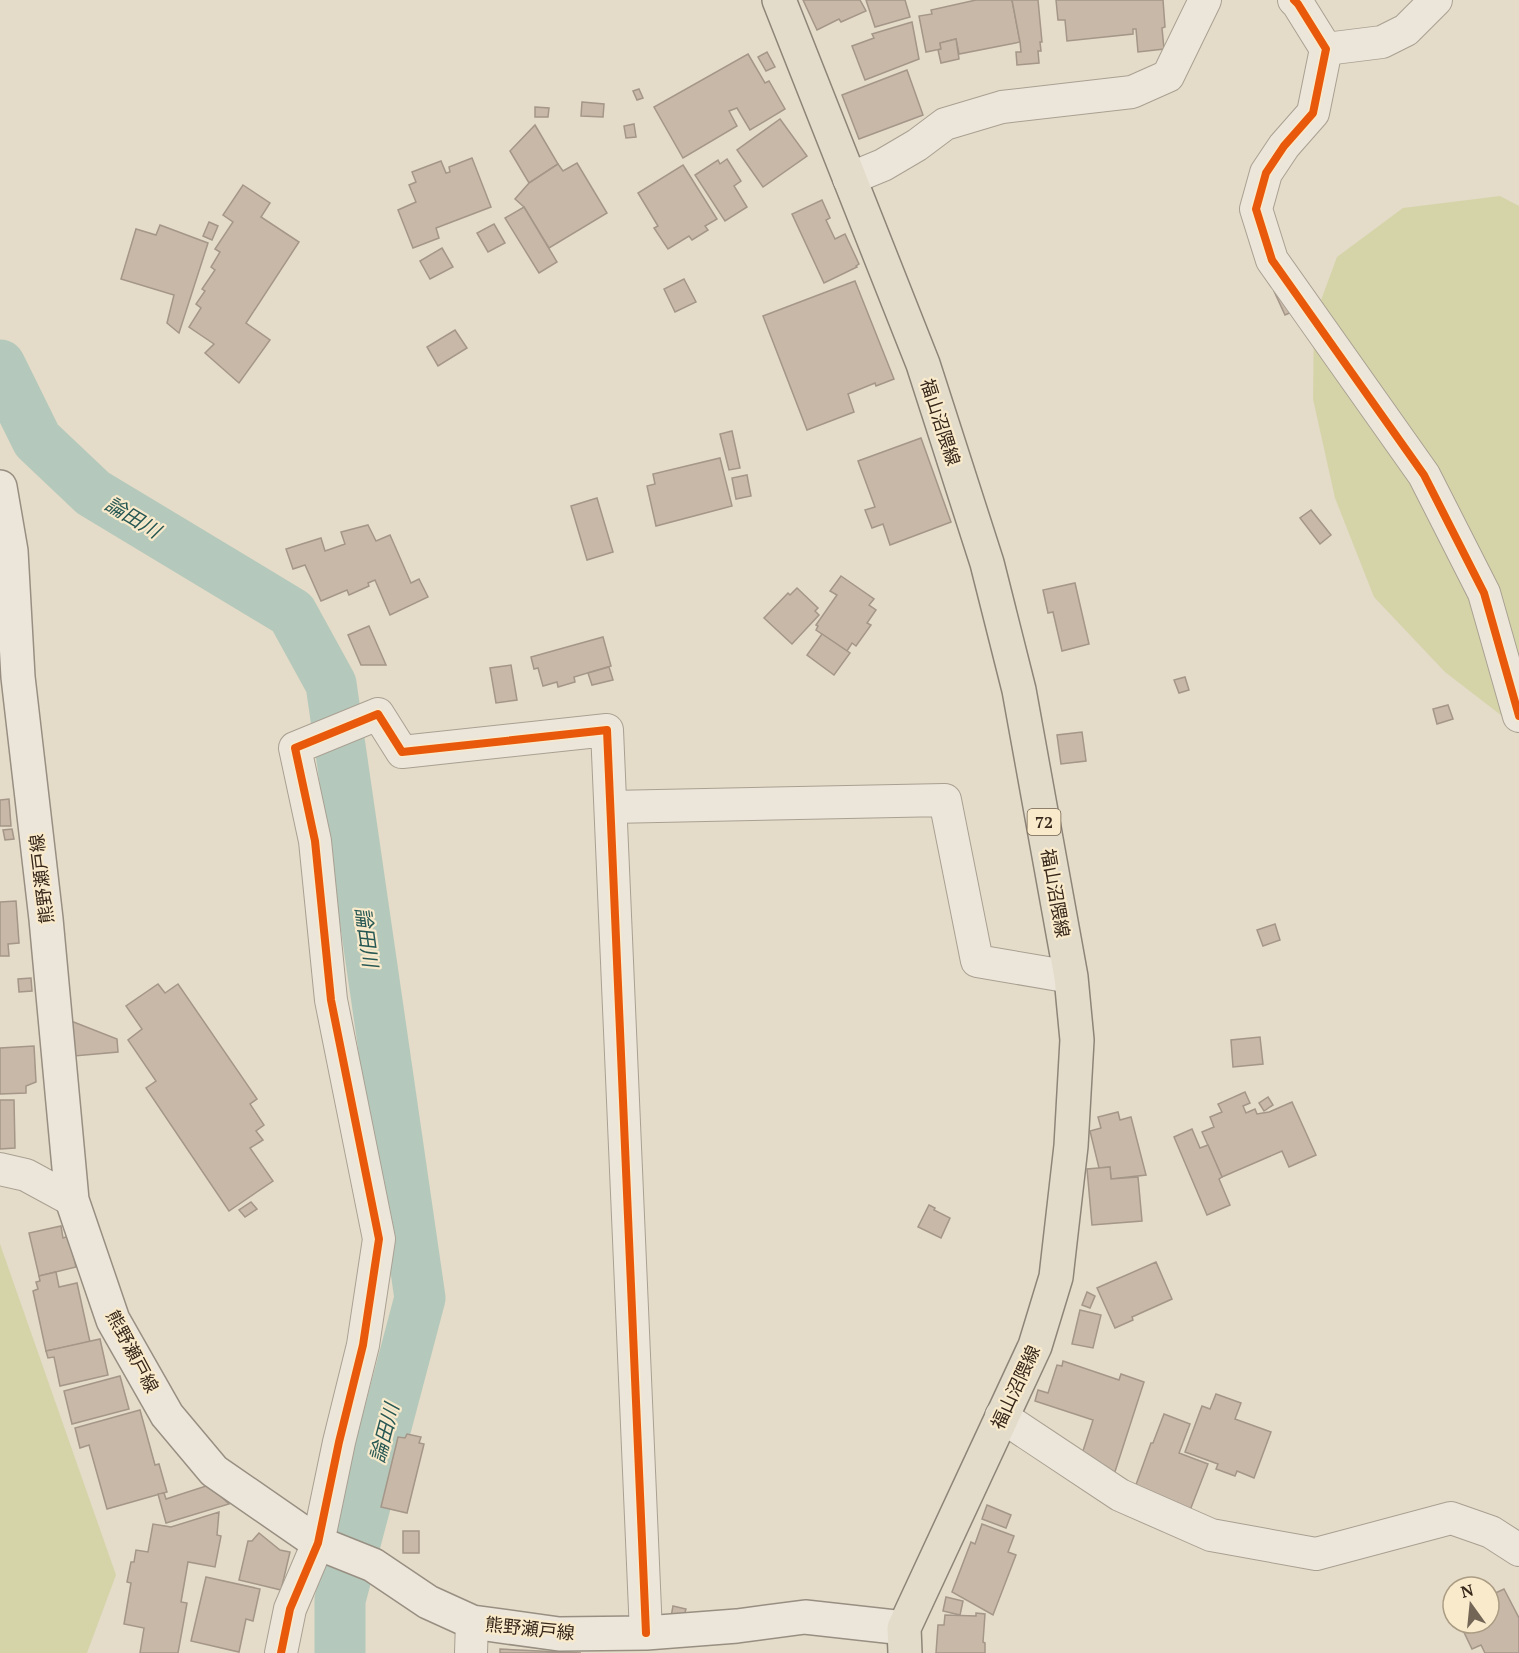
<svg xmlns="http://www.w3.org/2000/svg" width="1519" height="1653" font-family="'PT Serif','Noto Sans JP',serif">
<rect width="100%" height="100%" fill="#e4dbc8"/>
<g fill="#d5d4a9">
<path d="M1500 196 1519 206V729L1445 672 1374 597 1335 498 1313 399 1314 319 1337 257 1403 208Z"/>
<path d="M0 1244 116 1575 87 1653H0Z"/>
</g>
<g fill="none" stroke-linecap="round" stroke-linejoin="round">
<path stroke="#b4c9bb" stroke-width="51" d="M0 365 37 440 93 493 292 613 331 684 420 1298 340 1600V1653"/>
</g>
<g fill="#c8b8a8" stroke="#a49688" stroke-width="1.5">
<path d="M803 0H860L866 11 841 22 839 19 817 30Z"/>
<path d="M866 0H905L910 17 875 27Z"/>
<path d="M976 0H1012L1020 42 959 54 956 39 940 43 941 49 926 52 919 16 932 14 931 10Z"/>
<path d="M1012 0H1038L1042 42H1040L1041 51H1038L1039 63 1017 65 1016 52H1021L1020 42Z"/>
<path d="M1056 0H1163L1165 27 1162 28 1164 49 1138 52 1136 29H1133V34L1067 41 1065 20H1058Z"/>
<path d="M912 22 919 59 865 80 852 46 874 38 872 34Z"/>
<path d="M956 39 959 59 941 63 938 50 941 49 940 43Z"/>
<path d="M767 52 775 67 766 71 758 57Z"/>
<path d="M748 54 765 83 769 81 785 109 750 130 737 108 729 111 737 126 683 158 654 107Z"/>
<path d="M907 70 923 115 859 139 842 95Z"/>
<path d="M639 89 643 98 637 100 633 91Z"/>
<path d="M582 102 604 104 603 117 581 116Z"/>
<path d="M535 107 549 108 548 117H535Z"/>
<path d="M780 119 807 156 763 187 737 150Z"/>
<path d="M634 124 636 137 626 138 624 126Z"/>
<path d="M535 125 558 164 529 183 510 151Z"/>
<path d="M472 158 491 207 436 228 439 238 413 248 398 210 416 202 409 185 416 182 412 172 441 161 446 173 450 172 449 167Z"/>
<path d="M727 159 741 181 734 186 747 207 725 221 695 175 718 160 720 164Z"/>
<path d="M577 163 607 213 549 248 524 207 515 199 529 183 558 164 563 171Z"/>
<path d="M683 165 717 219 705 226 708 230 692 240 689 236 668 249 654 228 658 226 638 193Z"/>
<path d="M243 185 270 203 261 217 299 242 246 323 270 340 239 383 205 353 214 344 189 327 201 308 196 304 205 291 202 289 215 270 211 267 220 252 215 249 233 222 223 215Z"/>
<path d="M822 200 830 218 826 220 835 239 845 234 859 264 856 266 857 267 824 283 792 214Z"/>
<path d="M524 207 557 262 539 273 505 218Z"/>
<path d="M209 222 218 226 212 240 203 236Z"/>
<path d="M494 224 505 243 488 252 477 233Z"/>
<path d="M160 225 208 243 179 333 167 323 174 295 121 279 136 229 156 235Z"/>
<path d="M442 248 453 267 430 279 420 261Z"/>
<path d="M684 279 696 302 675 312 664 289Z"/>
<path d="M855 281 894 379 876 386 875 383 848 394 854 412 807 430 763 316Z"/>
<path d="M1285 285 1296 310 1285 315 1274 291Z"/>
<path d="M455 330 467 348 438 366 427 347Z"/>
<path d="M732 431 740 468 729 470 720 434Z"/>
<path d="M921 438 951 522 890 545 883 524 872 528 865 510 875 507 858 461Z"/>
<path d="M720 458 732 506 656 526 647 486 655 484 653 474Z"/>
<path d="M747 475 751 496 736 499 732 478Z"/>
<path d="M597 498 613 552 587 560 571 506Z"/>
<path d="M1311 510 1331 535 1320 544 1300 518Z"/>
<path d="M368 525 376 541 390 535 411 583 419 579 428 597 390 615 375 580 368 583 369 586 349 595 347 590 321 601 305 565 293 569 286 549 321 538 325 551 345 544 341 532Z"/>
<path d="M841 576 874 599 869 605 876 610 867 623 871 625 856 646 852 643 847 651 816 630 818 626 816 625 837 595 830 591Z"/>
<path d="M1075 583 1089 644 1062 651 1053 612 1048 613 1043 590Z"/>
<path d="M797 588 818 608 815 611 819 615 792 644 764 618 788 593 790 595Z"/>
<path d="M369 626 386 665H361L348 635Z"/>
<path d="M822 634 850 653 834 675 807 655Z"/>
<path d="M603 637 611 666 574 677 575 682 558 687 557 682 543 686 538 668 534 669 531 657Z"/>
<path d="M511 665 517 700 496 703 490 668Z"/>
<path d="M609 667 613 680 592 685 588 673Z"/>
<path d="M1185 677 1189 690 1179 693 1174 680Z"/>
<path d="M1448 705 1453 719 1437 724 1433 709Z"/>
<path d="M1082 732 1086 761 1061 764 1057 735Z"/>
<path d="M9 799 11 826H0V800Z"/>
<path d="M12 829 14 839 5 840 3 830Z"/>
<path d="M16 901 19 943 8 944 9 956H0V902Z"/>
<path d="M1275 924 1280 940 1263 946 1257 930Z"/>
<path d="M31 978 32 991 19 992 18 979Z"/>
<path d="M158 984 165 993 178 984 257 1099 250 1104 264 1125 256 1131 263 1140 250 1148 273 1181 229 1211 146 1088 156 1081 128 1040 142 1029 126 1006Z"/>
<path d="M71 1021 117 1039 118 1052 74 1056Z"/>
<path d="M1260 1037 1263 1064 1233 1067 1231 1040Z"/>
<path d="M34 1046 36 1082 26 1086V1093L0 1094V1048Z"/>
<path d="M1245 1092 1250 1103 1243 1106 1246 1113 1255 1109 1257 1114 1269 1112 1292 1102 1316 1155 1289 1167 1282 1151 1222 1177 1202 1132 1214 1127 1210 1117 1222 1112 1218 1104Z"/>
<path d="M1268 1097 1273 1105 1264 1111 1259 1103Z"/>
<path d="M0 1100H14L15 1148 0 1149Z"/>
<path d="M1118 1112 1120 1120 1131 1117 1146 1175 1111 1179 1110 1167 1099 1168 1090 1131 1101 1128 1098 1117Z"/>
<path d="M1192 1129 1200 1148 1208 1145 1222 1177 1219 1179 1230 1205 1207 1215 1174 1137Z"/>
<path d="M1110 1167 1111 1179 1138 1177 1142 1221 1092 1225 1087 1169Z"/>
<path d="M251 1202 257 1209 245 1217 239 1210Z"/>
<path d="M929 1205 935 1208 934 1210 950 1218 941 1238 918 1227Z"/>
<path d="M61 1226 63 1238 69 1236 76 1267 39 1276 29 1233Z"/>
<path d="M1156 1262 1172 1299 1132 1317 1133 1320 1115 1328 1097 1288Z"/>
<path d="M56 1272 59 1287 77 1283 90 1342 46 1351 33 1291 38 1289 36 1282 40 1281 39 1276Z"/>
<path d="M1087 1292 1095 1296 1090 1308 1082 1305Z"/>
<path d="M1080 1310 1101 1315 1093 1348 1072 1344Z"/>
<path d="M100 1339 108 1375 60 1386 54 1357 48 1358 46 1351Z"/>
<path d="M1063 1361 1119 1380 1121 1374 1144 1382 1111 1484 1081 1457 1093 1420 1035 1401 1038 1390 1048 1393 1057 1365 1062 1366Z"/>
<path d="M120 1376 129 1409 72 1424 64 1391Z"/>
<path d="M1216 1394 1241 1403 1235 1419 1271 1432 1254 1478 1237 1471 1235 1476 1216 1469 1218 1464 1185 1452 1202 1406 1210 1409Z"/>
<path d="M140 1410 155 1465 159 1464 167 1492 107 1509 89 1445 80 1448 75 1428Z"/>
<path d="M1164 1414 1190 1424 1179 1453 1208 1464 1187 1518 1133 1493 1151 1443H1153Z"/>
<path d="M407 1434 421 1437 419 1443 424 1444 407 1513 381 1507 398 1437 405 1438Z"/>
<path d="M209 1485 229 1504 166 1523 158 1494 164 1493 166 1499Z"/>
<path d="M987 1505 1011 1515 1006 1528 982 1519Z"/>
<path d="M219 1512 217 1535 221 1536 215 1567 188 1562 181 1602 187 1603 178 1653H140L144 1628 124 1624 131 1583 127 1582 131 1562H134L136 1550 148 1552 153 1524 171 1527Z"/>
<path d="M982 1524 1014 1536 1008 1552 1016 1555 993 1615 952 1592 971 1542 975 1544Z"/>
<rect x="403" y="1531" width="16" height="22"/>
<path d="M259 1533 280 1550 290 1552 281 1590 239 1580 248 1541H252Z"/>
<path d="M206 1577 260 1589 253 1621 246 1619 239 1652 191 1641Z"/>
<path d="M1504 1589 1519 1618V1653H1485L1481 1645 1472 1649 1461 1626 1467 1623H1489V1596Z"/>
<path d="M946 1597 963 1601 960 1615 943 1611Z"/>
<path d="M673 1606 686 1609 683 1619 671 1617Z"/>
<path d="M976 1613 985 1614 983 1642 985 1643V1653H936L938 1625H944L945 1615 976 1616Z"/>
<path d="M500 1649 581 1653H500Z"/>
</g>
<g fill="none" stroke-linecap="round" stroke-linejoin="round">
<defs>
<g id="minor">
<path d="M1294 0 1298 4 1326 49 1313 113 1284 146 1266 173 1256 209 1272 260 1424 475 1484 593 1519 716"/>
<path d="M1326 49 1382 42 1406 30 1436 0"/>
<path d="M849 179 883 165 917 145 945 124 1002 107 1132 92 1168 76 1205 0"/>
<path d="M611 807 945 800 977 961 1071 977"/>
<path d="M0 1169 26 1175 72 1200"/>
<path d="M1001 1416 1120 1495 1211 1535 1316 1554 1451 1518 1491 1532 1519 1550"/>
<path d="M281 1653 290 1609 318 1543 339 1442 363 1345 379 1239 331 1000 315 841 295 748 378 714 402 752 607 730 646 1633"/>
<path d="M471 1653 472 1622"/>
</g>
<path id="secondary" d="M0 487 11 551 18 677 46 919 72 1200 113 1320 167 1415 214 1471 318 1543 373 1565 428 1602 472 1622 559 1634 646 1633 737 1626 805 1617 904 1628"/>
<path id="primary" d="M779 0 923 364 987 563 1019 690 1071 977 1077 1040 1071 1146 1056 1277 1035 1346 904 1628 905 1653"/>
</defs>
<use href="#minor" stroke="#a9a092" stroke-width="34"/>
<use href="#secondary" stroke="#988f82" stroke-width="36"/>
<use href="#primary" stroke="#8e8579" stroke-width="36"/>
<use href="#minor" stroke="#ece6da" stroke-width="32"/>
<use href="#secondary" stroke="#ece6da" stroke-width="33"/>
<use href="#primary" stroke="#e4dccb" stroke-width="33"/>
<defs>
<g id="cycleway">
<path d="M1294 0 1298 4 1326 49 1313 113 1284 146 1266 173 1256 209 1272 260 1424 475 1484 593 1519 716"/>
<path d="M281 1653 290 1609 318 1543 339 1442 363 1345 379 1239 331 1000 315 841 295 748 378 714 402 752 607 730 646 1633"/>
</g>
</defs>
<use href="#cycleway" stroke="#f8eacb" stroke-width="11"/>
<use href="#cycleway" stroke="#e8590c" stroke-width="8"/>
</g>
<g text-anchor="middle" dominant-baseline="central" stroke-width="4.5" stroke-linejoin="round" paint-order="stroke">
<rect fill="#f8eacb" stroke="#71624f" stroke-width="1.5" x="1027.5" y="809" width="33" height="26" rx="4.5"/>
<g font-size="16" font-weight="bold" fill="#37271a">
<text x="1044" y="822">72</text>
</g>
<g font-size="18" fill="#37271a" stroke="#f8eacb">
<text transform="translate(941 422) rotate(72)">福山沼隈線</text>
<text transform="translate(41 879) rotate(-97)">熊野瀬戸線</text>
<text transform="translate(1056 893) rotate(80)">福山沼隈線</text>
<text transform="translate(133 1351) rotate(62)">熊野瀬戸線</text>
<text transform="translate(1015 1387) rotate(-65)">福山沼隈線</text>
<text transform="translate(530 1628) rotate(6)">熊野瀬戸線</text>
</g>
<g font-size="20" font-style="italic" fill="#285854" stroke="#f8eacb">
<text transform="translate(133 517) rotate(31)">論田川</text>
<text transform="translate(367 937) rotate(82)">論田川</text>
<text transform="translate(384 1433) rotate(-75)">論田川</text>
</g>
</g>
<g transform="translate(1471 1605) rotate(345)"><circle r="28" fill="#f8eacb" stroke="#ab9c84" stroke-width="1.5"/>
<path d="M0-4.5L10 22L0 15L-10 22Z" fill="#746657"/>
<text y="-9" font-size="16" font-weight="bold" text-anchor="middle" fill="#37271a">N</text>
</g>
</svg>
